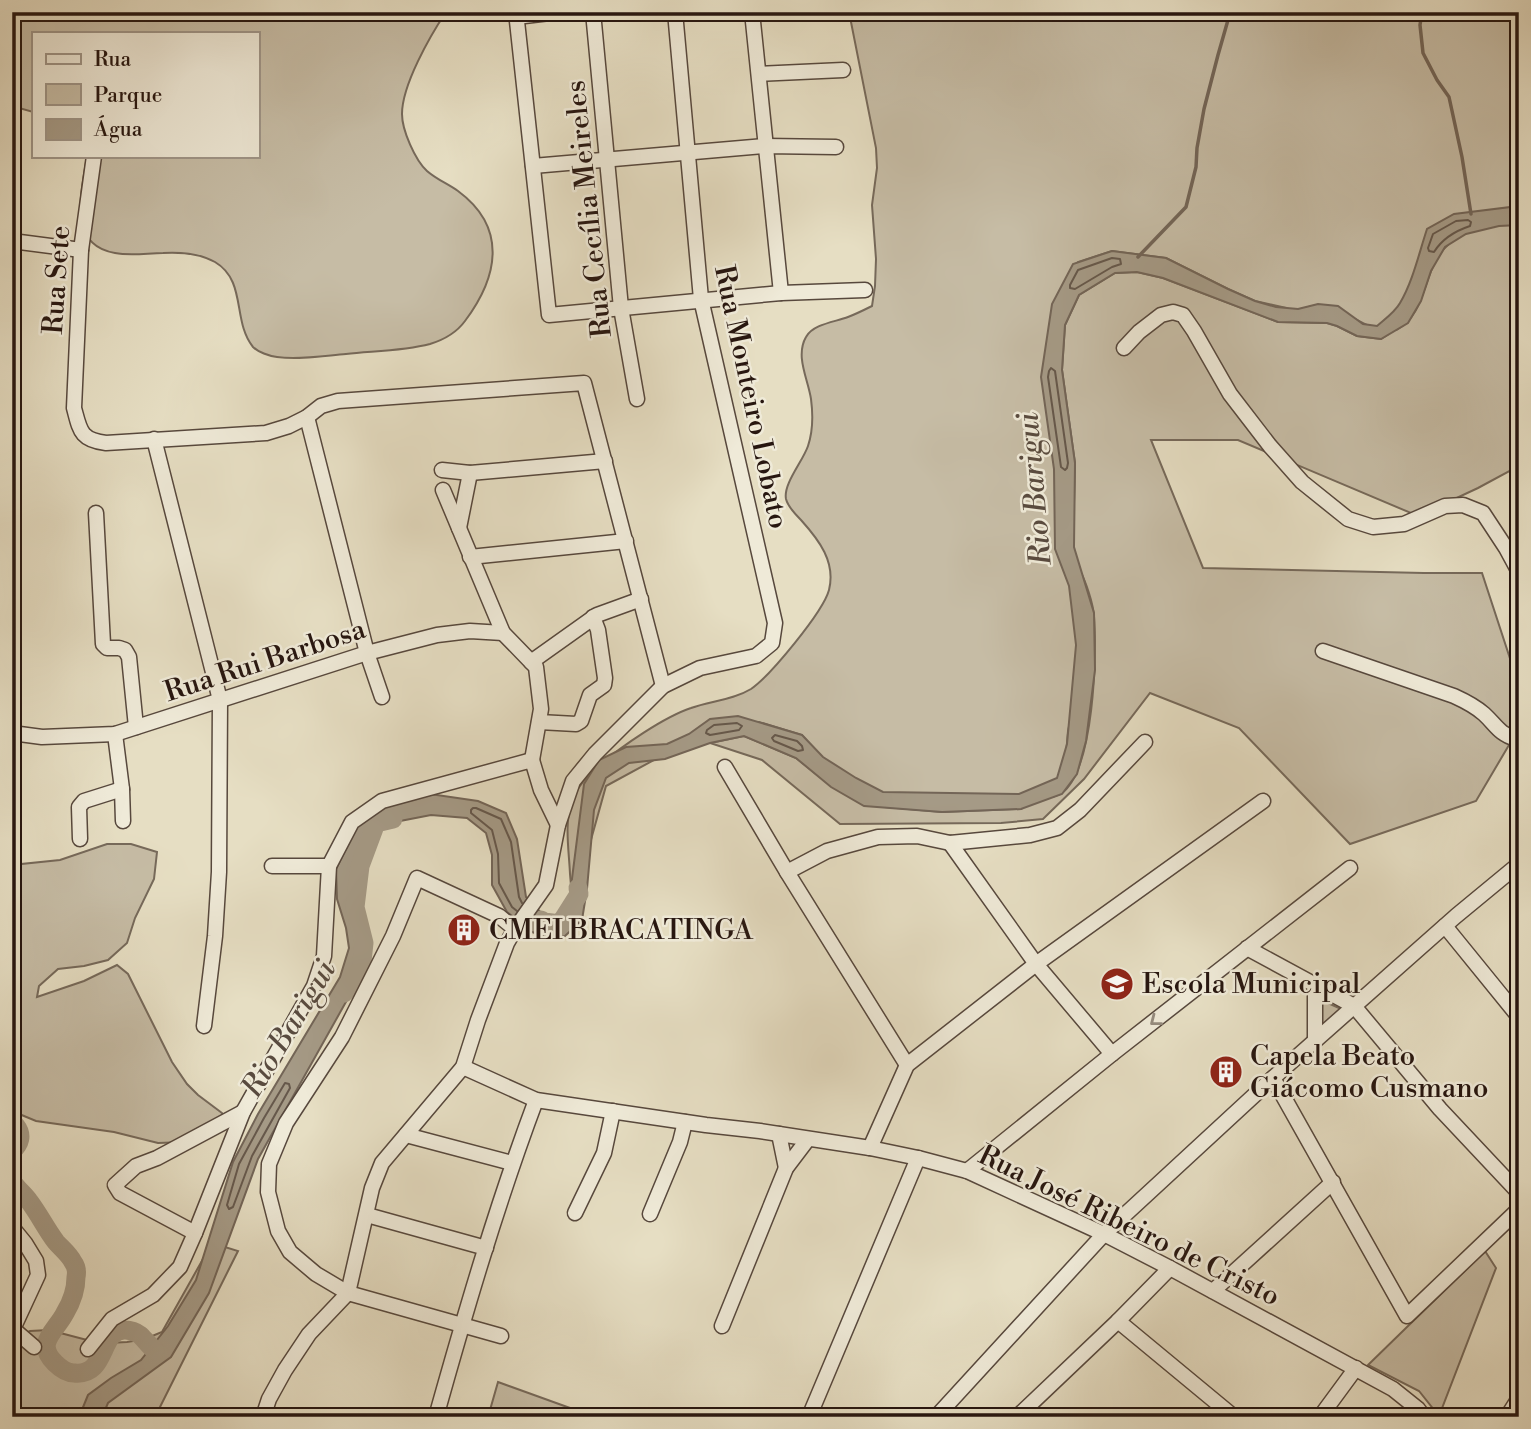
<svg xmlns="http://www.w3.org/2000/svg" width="1531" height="1429" font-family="'Libre Bodoni',serif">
<rect width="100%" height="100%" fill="#e6dec3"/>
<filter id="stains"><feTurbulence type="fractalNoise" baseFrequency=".00286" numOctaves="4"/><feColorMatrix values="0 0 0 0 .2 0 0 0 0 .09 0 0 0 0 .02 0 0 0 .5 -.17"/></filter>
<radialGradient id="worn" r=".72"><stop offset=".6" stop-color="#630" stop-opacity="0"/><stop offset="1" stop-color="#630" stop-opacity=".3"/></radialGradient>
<g fill="#c6bca5" stroke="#76695a" stroke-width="2" fill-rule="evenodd">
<path d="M12 12H446C430 36 402 85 402 114 402 130 415 160 427 171 436 179 448 184 458 191 508 228 498 277 465 321 457 332 443 340 430 344 403 351 374 351 346 354 323 356 299 360 277 357 269 356 258 352 253 347 232 321 247 281 215 262 199 253 181 252 163 253 148 253 131 256 115 253 66 245 82 190 87 156H257V33H33V112L12 106Z"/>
<path d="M849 12H1519V466L1478 488 1418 516 1238 440H1151L1203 568 1424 573H1482L1519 686V728L1476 801 1350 844 1239 728 1150 693 1084 779 1043 819 1001 823 840 824 762 760 710 743 744 736 796 758 820 777 815 750 802 735 759 722 665 754 606 786 587 854 582 912 571 931 560 933 547 925C555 922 563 919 568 911 573 900 571 886 570 874 569 850 564 824 572 801 577 786 589 774 601 764 622 746 664 717 691 708 710 701 733 700 751 689 770 676 823 612 829 590 836 562 819 540 801 520 795 514 788 507 786 499 783 484 803 461 808 446 813 431 813 414 811 399 808 379 795 356 806 337 813 324 835 322 848 317 856 314 864 310 872 306L875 286 876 259 872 205 877 168 876 148ZM1449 244C1422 266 1429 313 1396 330L1405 321 1440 247ZM1112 251 1166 258 1228 289 1255 301 1286 308 1291 313 1337 310 1387 335 1381 339 1357 336 1337 326 1327 323 1278 322 1163 278 1137 272 1115 273 1079 295 1065 325 1062 370 1075 463 1074 503 1055 426 1056 330 1060 295 1078 262ZM1080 571C1086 582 1093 603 1094 616 1097 655 1094 769 1062 793 1061 794 1053 797 1052 797L1063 790 1068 731 1087 645ZM885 807H1024L1021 809 942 812Z"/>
<path d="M107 844H131L157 852 154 879 135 918 127 943 108 960 84 966 58 969 39 986 37 997 84 981 117 965 128 974 172 1062 187 1084 198 1095 222 1113 225 1127 185 1142 158 1143 114 1132 36 1121 12 1111V865L60 860Z"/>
<path d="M1317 998 1339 1008 1340 1010 1318 1032Z"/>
<path d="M212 1243 238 1251 155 1417H12V1339L30 1331 49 1330 87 1340 108 1343 127 1342 145 1339 162 1332Z"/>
<path d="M1485 1251 1496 1268 1439 1416 1419 1391 1368 1365Z"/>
<path d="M498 1382 595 1417H488Z"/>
</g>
<path fill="#a59a86" stroke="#736557" stroke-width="2" d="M1519 206V225L1499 226 1466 234 1445 247 1431 271 1421 301 1408 323 1381 339 1357 336 1337 326 1327 323 1278 322 1163 278 1137 272 1115 273 1079 295 1065 325 1062 370 1075 463 1074 547 1094 613 1095 670 1086 741 1077 774 1062 794 1021 809 942 812 864 806 831 787 796 758 744 736 710 743 665 759 629 763 606 778 594 810 587 889 582 920 565 936 547 937 532 932 507 912 492 885V855L486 833 467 818 431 815 395 822 373 831 359 860 350 903 363 951 356 984 258 1159 209 1293 171 1357 108 1403 102 1417H79L88 1395 111 1378 141 1360 168 1326 196 1280 233 1162 258 1114 340 977 349 948 346 928 337 899 336 869 359 821 381 807 430 794 478 801 506 813 517 839 526 897 546 918H567L584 784 599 760 626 747 667 744 689 734 710 719 738 716 802 735 823 757 856 778 883 792 1019 794 1057 778 1067 744 1076 645 1069 586 1055 549 1054 469 1041 377 1052 304 1073 264 1112 251 1166 258 1228 289 1255 301 1276 307 1298 309 1318 304 1338 306 1363 324 1377 326C1385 319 1395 312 1400 303 1413 281 1419 253 1427 229L1454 214Z"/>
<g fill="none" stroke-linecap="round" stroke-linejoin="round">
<g stroke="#66584b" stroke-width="2">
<path d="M1468 220 1471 222 1470 226C1455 231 1442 239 1434 252L1429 251 1428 248 1433 234 1456 221Z"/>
<path d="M1112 258 1120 259 1121 264 1112 267 1075 289 1070 288V285L1078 270Z"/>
<path d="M1051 368 1055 371 1068 463 1067 468 1065 470 1061 467 1048 377 1049 371Z"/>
<path d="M737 723 742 726 739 730 710 735 706 733 707 730 714 725Z"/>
<path d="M775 735 797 741 802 746 803 750 798 751 774 741 772 738Z"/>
<path d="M517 911 512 907 499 883 498 854 492 830 471 813V810L473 808H476L501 819 511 842 519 897 522 903"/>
<path d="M285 1083 289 1084 290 1088 252 1156 233 1207 229 1209 227 1205 239 1164 264 1118Z"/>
</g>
<g stroke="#736557" stroke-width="3.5">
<path d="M1422 12 1420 25 1423 53 1437 80 1449 97 1462 157 1471 214"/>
<path d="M1138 257 1186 207 1196 167 1197 148 1204 109 1218 55 1228 20 1232 12"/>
</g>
<g stroke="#a59a86" stroke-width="19">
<path d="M541 920 544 922 560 924 579 894 578 888"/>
<path d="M344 993 361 970 364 943 355 907 360 866 376 823 393 819"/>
<path d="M12 1126H16C23 1135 20 1144 12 1151"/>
<path d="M12 1181C17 1189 24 1194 29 1201 39 1214 46 1229 56 1242 61 1248 69 1254 73 1262 76 1266 77 1272 76 1277 76 1289 71 1303 65 1313 56 1331 34 1343 55 1363 60 1368 66 1373 74 1373 108 1377 99 1329 125 1330 131 1330 136 1332 140 1335 145 1340 150 1346 155 1351"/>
</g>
<defs>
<g id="minor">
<path d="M516 12 549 315 781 293 865 290"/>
<path d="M593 12 621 308 637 399"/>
<path d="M752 12 781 293"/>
<path d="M516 17 558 12"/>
<path d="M759 74 843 70"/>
<path d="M94 156 81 250 74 408C80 430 80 440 106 443L266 433 289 426 307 417 321 406 338 401 584 383 663 686"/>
<path d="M533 166 765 146 836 147"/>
<path d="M12 241 81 250"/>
<path d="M1124 348 1139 332 1161 315 1173 312 1183 315 1194 331 1230 394 1270 446 1302 482 1348 519 1373 527 1404 524 1445 506 1463 505 1483 513 1506 548 1519 572"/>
<path d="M307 417 367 653 382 697"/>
<path d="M154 439 220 700 219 872 215 936 204 1026"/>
<path d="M442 470 470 473 605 461"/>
<path d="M443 490 503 633 536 667 541 709 532 760"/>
<path d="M96 513 103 644 107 648H119L125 650 129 657 136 727"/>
<path d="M459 528 470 473"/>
<path d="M470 557 626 541"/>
<path d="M1323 651 1454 696C1465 701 1475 706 1484 714 1496 725 1499 734 1516 739L1519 738"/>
<path d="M531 662 597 615 641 599"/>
<path d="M539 722 576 724 581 721 590 695 604 685 605 678 598 630 593 617"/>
<path d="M12 733 42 737 115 734 367 653 437 635 470 631 503 633"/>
<path d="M115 734 122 789 123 821"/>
<path d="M725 767 787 872 907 1065"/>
<path d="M80 839 79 807 84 801 122 789"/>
<path d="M950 843 1036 964 1112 1054"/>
<path d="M272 866H329"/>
<path d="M787 872 827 851 878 837 917 836 950 843 1030 835 1057 828 1080 810 1145 742"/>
<path d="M1445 926 1519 1017"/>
<path d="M1247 948 1354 1006 1440 1109 1519 1193"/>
<path d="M1315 1041V986"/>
<path d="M463 1067 536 1100 706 1125 760 1131 870 1148 918 1158 967 1171 1104 1234 1170 1268 1393 1389 1418 1409 1424 1417"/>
<path d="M1273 1078 1407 1316 1519 1209"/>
<path d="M779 1134 786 1168"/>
<path d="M406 1135 512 1163"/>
<path d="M870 1148 907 1065 1036 964 1263 801"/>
<path d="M967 1171 1112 1054 1350 868"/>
<path d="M575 1213 604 1153 613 1111"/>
<path d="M650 1214 680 1142 685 1122"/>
<path d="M367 1215 486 1248"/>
<path d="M12 1227 25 1243 36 1261 38 1275 13 1329"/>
<path d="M195 1233 120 1193 115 1185 136 1166 157 1158 243 1112"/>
<path d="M1213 1291 1333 1182"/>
<path d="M1118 1321 1234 1417"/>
<path d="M722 1326 786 1168 808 1139"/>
<path d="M12 1328 34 1347"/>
<path d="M501 1336 348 1293 316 1274 290 1252 278 1231 268 1192 269 1164 286 1123 342 1037 393 936 417 878 499 916 515 929"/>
<path d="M88 1349 112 1319 153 1295 180 1267 195 1233 243 1112 314 986 324 956 329 866 352 822 382 801 532 760 541 790 558 825"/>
<path d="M263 1417 269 1399 285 1370 309 1334 348 1293 372 1188 382 1163 463 1067 478 1020 507 943 515 929 546 885 558 825 573 781 595 754 663 686 700 668 756 656 772 643 775 623 701 299 675 12"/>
<path d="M436 1417C466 1310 497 1204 536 1100"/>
<path d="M809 1417 918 1158"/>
<path d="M936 1417 1104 1234 1273 1078 1456 916 1519 864"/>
<path d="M1017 1417 1118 1321 1170 1268"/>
<path d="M1320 1417 1356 1368"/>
<path d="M1507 1417 1519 1398"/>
</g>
</defs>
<use href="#minor" stroke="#57483d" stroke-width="17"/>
<use href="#minor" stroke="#efead8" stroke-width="14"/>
</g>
<defs><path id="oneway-chevron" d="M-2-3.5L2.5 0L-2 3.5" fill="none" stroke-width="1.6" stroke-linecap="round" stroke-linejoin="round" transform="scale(1.75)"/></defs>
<use stroke="#958b7e" href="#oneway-chevron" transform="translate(1155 1021) rotate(142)"/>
<defs>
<symbol id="building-disc" viewBox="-11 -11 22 22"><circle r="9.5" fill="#8f2418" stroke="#efead8"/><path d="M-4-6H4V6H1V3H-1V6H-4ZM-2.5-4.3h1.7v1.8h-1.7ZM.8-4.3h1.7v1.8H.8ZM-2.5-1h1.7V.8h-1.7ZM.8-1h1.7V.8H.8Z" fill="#fff"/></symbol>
<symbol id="school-disc" viewBox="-11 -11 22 22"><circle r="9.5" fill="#8f2418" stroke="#efead8"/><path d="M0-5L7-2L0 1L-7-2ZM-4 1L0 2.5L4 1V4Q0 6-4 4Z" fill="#fff"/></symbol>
</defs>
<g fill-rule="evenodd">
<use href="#building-disc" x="445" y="911" width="38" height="38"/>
<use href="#school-disc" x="1098" y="965" width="38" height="38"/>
<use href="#building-disc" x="1207" y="1053" width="38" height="38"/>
</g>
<g text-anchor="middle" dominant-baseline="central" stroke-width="5" stroke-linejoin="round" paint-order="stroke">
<g font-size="28" fill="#271610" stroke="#efead8">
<text transform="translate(589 209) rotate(-96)">Rua Cecília Meireles</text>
<text transform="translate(57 280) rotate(-86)">Rua Sete</text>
<text transform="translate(751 397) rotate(78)">Rua Monteiro Lobato</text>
<text transform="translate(265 661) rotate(-18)">Rua Rui Barbosa</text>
<text transform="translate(1129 1226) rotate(26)">Rua José Ribeiro de Cristo</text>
</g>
<g font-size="28" fill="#271610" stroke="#efead8" text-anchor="start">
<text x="489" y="930">CMEI BRACATINGA</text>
<text x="1142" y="984">Escola Municipal</text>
<text x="1250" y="1056">Capela Beato<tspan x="1250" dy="32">Giácomo Cusmano</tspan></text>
</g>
<g font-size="30" font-style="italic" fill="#594b3f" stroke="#efead8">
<text transform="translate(1035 489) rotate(-95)">Rio Barigui</text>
<text transform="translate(289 1029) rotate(-59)">Rio Barigui</text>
</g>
</g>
<rect width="1531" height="1429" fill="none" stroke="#e6dec3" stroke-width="42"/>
<rect x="14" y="14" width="1503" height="1401" fill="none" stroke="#271610" stroke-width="3.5"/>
<rect x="21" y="21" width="1489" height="1387" fill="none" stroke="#271610" stroke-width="2"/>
<rect x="32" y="32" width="228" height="126" fill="#efead8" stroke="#9f9588" stroke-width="2"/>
<rect x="46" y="54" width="35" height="10" fill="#efead8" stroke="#9f9588" stroke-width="2"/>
<text x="94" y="66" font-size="21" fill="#271610">Rua</text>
<rect x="46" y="84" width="35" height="21" fill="#c6bca5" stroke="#9f9588" stroke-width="2"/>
<text x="94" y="102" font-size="21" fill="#271610">Parque</text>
<rect x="46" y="119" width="35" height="21" fill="#a59a86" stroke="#9f9588" stroke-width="2"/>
<text x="94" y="136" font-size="21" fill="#271610">Água</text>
<rect width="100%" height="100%" filter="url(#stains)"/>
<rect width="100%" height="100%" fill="url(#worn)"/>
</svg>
